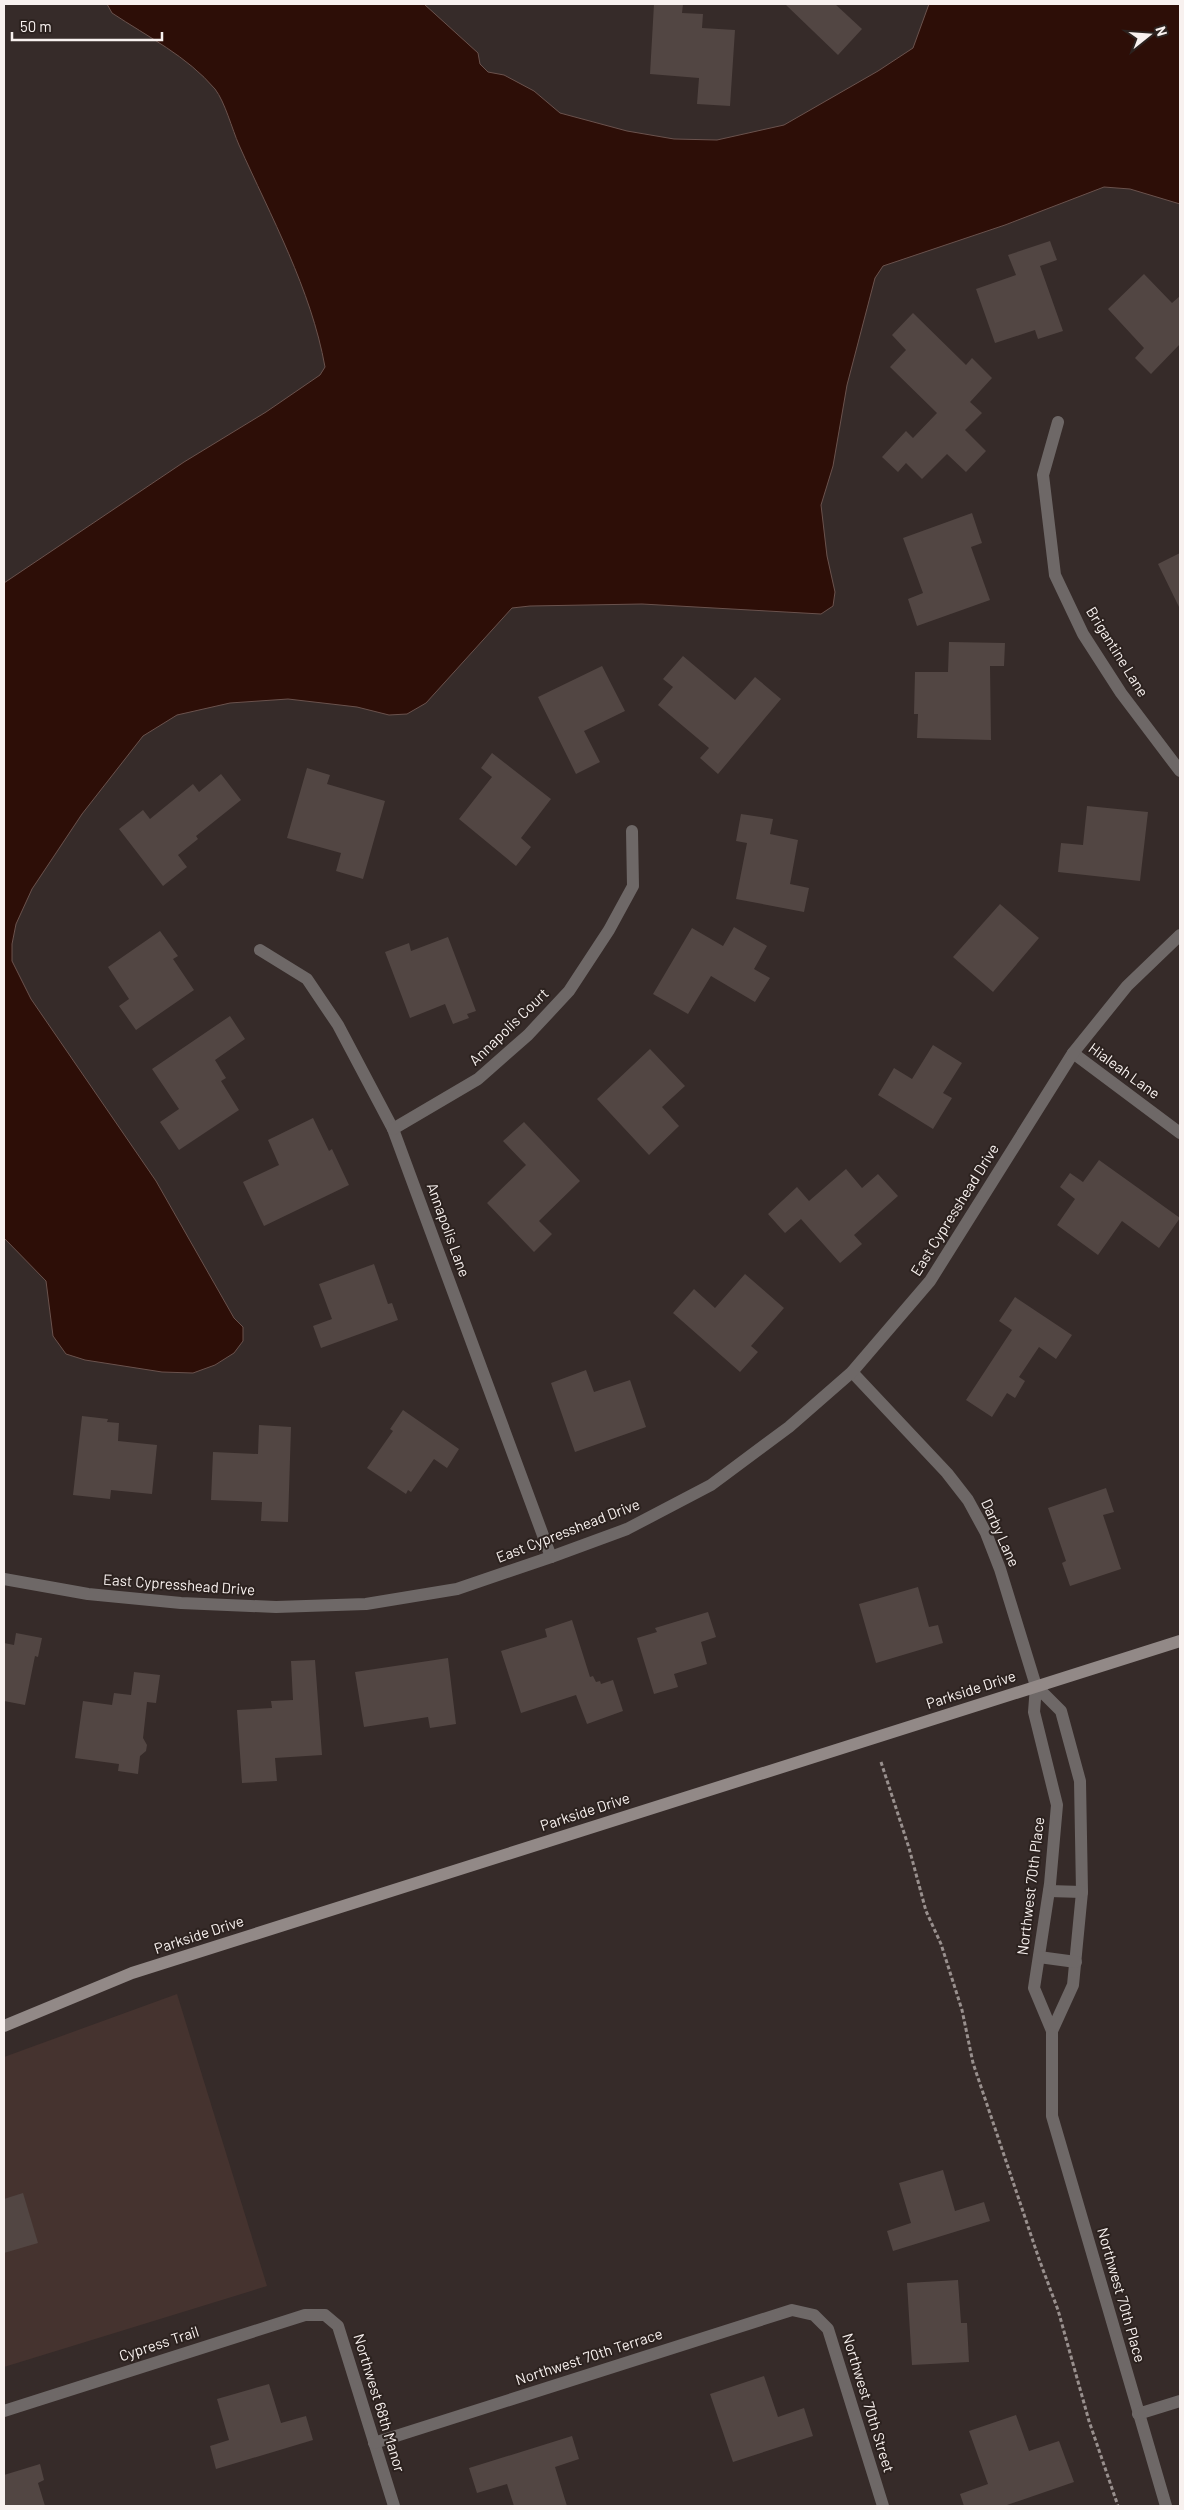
<svg xmlns="http://www.w3.org/2000/svg" width="1184" height="2510" font-family="Barlow,sans-serif">
<style>
.built{fill:#45332f}
.water{fill:#2d0e07;stroke:#6a524d}
.building{fill:#524643}
.lines{fill:none;stroke-linecap:round;stroke-linejoin:round}
.path{stroke:#99908e;stroke-width:3;stroke-dasharray:4 2.5;stroke-linecap:butt}
.street{stroke:#6e6867;stroke-width:12}
.secondary{stroke:#928987;stroke-width:12}
.labels{text-anchor:middle;stroke-width:4;stroke-linejoin:round;paint-order:stroke}
.street-label{font-size:15px;fill:#f8f1ef;stroke:#2c221f}
</style>
<rect width="100%" height="100%" fill="#362b29"/>
<path class="built" d="M177 1994 267 2286 4 2367V2057Z"/>
<path class="water" d="M107 4H424L478 53 480 64 488 72 504 75 534 91 560 113 627 131 674 139 717 140 784 125 878 71 913 48 929 4H1180V204L1130 189 1104 187 1005 225 883 266 875 278 847 385 833 466 821 505 827 556 835 592 833 606 821 614 642 604 530 606 512 608 426 703 407 714 389 715 357 707 288 699 230 703 177 715 143 736 82 814 32 889 16 924 12 944V961L31 999 156 1181 234 1318 243 1327V1341L234 1353 215 1365 193 1373 162 1372 85 1360 66 1354 53 1336 46 1281 4 1238V583L184 462 266 412 320 375 325 367C311 289 271 217 239 145 232 129 225 102 215 89 187 56 148 37 112 13Z"/>
<g class="building">
<path d="M654 4H683L682 13 703 14 702 28 735 30 730 106 697 104 699 78 650 74Z"/>
<path d="M785 4H835L862 29 838 55Z"/>
<path d="M1050 241 1057 260 1040 266 1063 331 1038 339 1035 330 995 343 976 289 1016 275 1008 255Z"/>
<path d="M1144 274 1172 303 1180 296V344L1151 374 1135 358 1144 348 1108 309Z"/>
<path d="M913 313 966 365 972 358 992 378 970 402 982 413 965 430 986 451 966 472 947 454 922 479 906 463 898 472 882 457 906 431 913 438 937 413 890 367 906 350 892 335Z"/>
<path d="M972 513 982 543 971 547 990 600 917 626 908 599 923 593 903 538Z"/>
<path d="M1180 553V609L1158 564Z"/>
<path d="M949 642 1005 643 1004 666H990L991 740 917 738 918 714H914L915 672H948Z"/>
<path d="M683 656 735 700 755 677 781 699 718 774 700 758 709 748 658 705 673 687 663 679Z"/>
<path d="M602 666 625 711 584 731 600 762 576 774 538 697Z"/>
<path d="M492 753 551 799 521 838 531 847 516 866 459 819 492 777 481 768Z"/>
<path d="M307 768 330 775 327 784 385 801 363 879 336 871 341 853 287 838Z"/>
<path d="M221 774 241 800 196 836 198 839 178 855 187 867 163 886 119 829 143 810 150 819 193 784 199 792Z"/>
<path d="M1087 806 1148 812 1140 881 1058 872 1061 843 1083 845Z"/>
<path d="M741 814 773 819 770 834 798 840 790 884 809 888 804 912 736 899 747 843 736 841Z"/>
<path d="M1000 904 1039 938 993 992 953 957Z"/>
<path d="M734 927 767 946 754 969 770 978 755 1002 711 976 688 1014 653 994 692 928 723 946Z"/>
<path d="M160 931 178 956 173 959 194 990 136 1030 119 1006 129 999 108 967Z"/>
<path d="M448 937 476 1011 467 1014 469 1018 453 1024 445 1004 410 1018 385 952 409 943 411 951Z"/>
<path d="M230 1016 245 1039 215 1060 226 1078 221 1081 239 1110 179 1150 160 1122 179 1109 152 1069Z"/>
<path d="M933 1045 962 1063 943 1093 952 1098 933 1129 878 1095 894 1068 912 1079Z"/>
<path d="M650 1049 685 1086 662 1107 679 1126 649 1155 597 1099Z"/>
<path d="M313 1118 329 1151 332 1149 349 1185 264 1226 243 1182 279 1165 268 1140Z"/>
<path d="M524 1122 580 1181 539 1221 552 1234 534 1252 487 1203 526 1165 503 1141Z"/>
<path d="M1099 1160 1180 1218 1159 1248 1122 1221 1098 1255 1057 1225 1075 1199 1060 1187 1070 1173 1083 1182Z"/>
<path d="M846 1169 862 1188 878 1174 898 1196 854 1235 862 1244 840 1263 801 1219 785 1233 768 1214 797 1187 809 1201Z"/>
<path d="M374 1264 388 1304 392 1303 398 1320 321 1348 313 1326 332 1319 319 1284Z"/>
<path d="M745 1274 784 1308 751 1346 758 1352 740 1372 673 1313 694 1289 715 1308Z"/>
<path d="M1015 1297 1072 1335 1056 1359 1039 1347 1019 1377 1025 1381 1015 1398 1007 1393 992 1417 966 1400 1012 1330 999 1321Z"/>
<path d="M586 1370 594 1392 630 1380 646 1427 575 1452 551 1383Z"/>
<path d="M403 1410 459 1449 447 1468 434 1459 411 1492 408 1490 406 1494 367 1468 393 1431 390 1429Z"/>
<path d="M82 1416 108 1419 107 1422 119 1423 118 1441 157 1445 152 1494 111 1490 110 1499 73 1495Z"/>
<path d="M259 1425 291 1427 288 1522 261 1521 262 1502 211 1500 213 1452 258 1454Z"/>
<path d="M1106 1488 1114 1512 1103 1515 1121 1569 1070 1586 1062 1563 1066 1561 1048 1508Z"/>
<path d="M918 1587 929 1627 938 1625 943 1643 876 1663 859 1604Z"/>
<path d="M708 1612 716 1637 701 1642 707 1664 674 1674 678 1687 654 1694 637 1638 657 1632 655 1628Z"/>
<path d="M572 1620 590 1677 593 1676 596 1682 600 1681 601 1684 613 1680 623 1711 587 1724 576 1695 521 1713 501 1651 547 1637 545 1629Z"/>
<path d="M16 1633 42 1638 38 1657 35 1656 25 1705 4 1701V1643L14 1645Z"/>
<path d="M448 1658 456 1724 430 1728 428 1717 364 1727 355 1672Z"/>
<path d="M315 1660 322 1755 275 1758 277 1781 242 1783 237 1710 272 1708 271 1701 293 1700 291 1661Z"/>
<path d="M134 1672 160 1675 156 1703 147 1702 143 1738 147 1745 146 1751 140 1756 138 1774 118 1771 119 1764 75 1758 83 1701 112 1705 114 1693 131 1695Z"/>
<path d="M943 2170 955 2211 984 2202 990 2221 893 2251 887 2231 911 2223 899 2183Z"/>
<path d="M23 2193 38 2243 4 2253V2199Z"/>
<path d="M958 2280 961 2323H967L969 2362 912 2365 907 2283Z"/>
<path d="M764 2376 778 2417 804 2408 813 2436 733 2462 710 2394Z"/>
<path d="M269 2384 281 2423 306 2416 313 2440 216 2469 210 2446 229 2440 217 2399Z"/>
<path d="M1016 2415 1029 2451 1059 2441 1074 2482 1004 2506H964L960 2494 988 2484 969 2431Z"/>
<path d="M572 2436 579 2459 555 2467 567 2506H514L507 2484 477 2493 469 2468Z"/>
<path d="M40 2464 44 2480 38 2483 45 2506H4V2475Z"/>
</g>
<g class="lines">
<path class="path" d="M881 1762 909 1848 926 1911 941 1944 962 2010 973 2063 1039 2259 1058 2310 1089 2421 1118 2506"/>
<g class="street">
<path d="M1058 422 1043 475 1055 575 1083 634 1121 693 1180 771"/>
<path d="M260 950 307 979 338 1025 393 1129 551 1557"/>
<path d="M1073 1053 1180 1133"/>
<path d="M393 1129 478 1079 528 1035 569 991 609 930 633 886 632 831"/>
<path d="M852 1372 947 1473 968 1500 986 1533 1000 1569 1036 1686 1034 1712 1057 1805 1050 1884 1034 1988 1052 2031"/>
<path d="M4 1579 88 1594 181 1603 276 1607 366 1604 457 1589 551 1557 627 1529 711 1485 789 1427 852 1372 930 1281 1073 1053 1127 986 1180 935"/>
<path d="M1036 1686 1061 1711 1080 1781 1082 1892 1073 1985 1052 2031V2116L1166 2506"/>
<path d="M1049 1891 1082 1892"/>
<path d="M1039 1957 1076 1962"/>
<path d="M4 2411 305 2315H325L338 2326 394 2506"/>
<path d="M1138 2414 1180 2401"/>
<path d="M374 2443 792 2310 814 2315 828 2329 883 2506"/>
</g>
<path class="secondary" d="M4 2026 132 1973 1180 1641"/>
</g>
<g class="labels">
<g class="street-label">
<text transform="translate(1117 652) rotate(58)" y="5">Brigantine Lane</text>
<text transform="translate(509 1027) rotate(-44)" y="5">Annapolis Court</text>
<text transform="translate(1124 1071) rotate(36)" y="5">Hialeah Lane</text>
<text transform="translate(955 1210) rotate(-58)" y="5">East Cypresshead Drive</text>
<text transform="translate(448 1230) rotate(70)" y="5">Annapolis Lane</text>
<text transform="translate(568 1531) rotate(-21)" y="5">East Cypresshead Drive</text>
<text transform="translate(1000 1533) rotate(66)" y="5">Darby Lane</text>
<text transform="translate(179 1585) rotate(4)" y="5">East Cypresshead Drive</text>
<text transform="translate(971 1690) rotate(-18)" y="5">Parkside Drive</text>
<text transform="translate(585 1812) rotate(-18)" y="5">Parkside Drive</text>
<text transform="translate(1031 1886) rotate(-83)" y="5">Northwest 70th Place</text>
<text transform="translate(199 1935) rotate(-18)" y="5">Parkside Drive</text>
<text transform="translate(1121 2295) rotate(74)" y="5">Northwest 70th Place</text>
<text transform="translate(159 2344) rotate(-18)" y="5">Cypress Trail</text>
<text transform="translate(589 2357) rotate(-18)" y="5">Northwest 70th Terrace</text>
<text transform="translate(379 2403) rotate(73)" y="5">Northwest 68th Manor</text>
<text transform="translate(868 2403) rotate(73)" y="5">Northwest 70th Street</text>
</g>
</g>
<rect width="1184" height="2510" fill="none" stroke="#f8f1ef" stroke-width="10"/>
<g transform="translate(1149 35) rotate(73)" stroke="#2c221f" stroke-width="4" paint-order="stroke">
<path d="M0-4L9 19L0 12L-9 19Z" fill="#f8f1ef"/>
<text y="-8" font-size="14" font-weight="bold" text-anchor="middle" fill="#f8f1ef">N</text>
</g>
<path d="M12 32v8h150v-8" fill="none" stroke="#f8f1ef" stroke-width="2.5"/>
<text x="20" y="32" font-size="15" fill="#f8f1ef" stroke="#2c221f" stroke-width="4" paint-order="stroke">50 m</text>
</svg>
